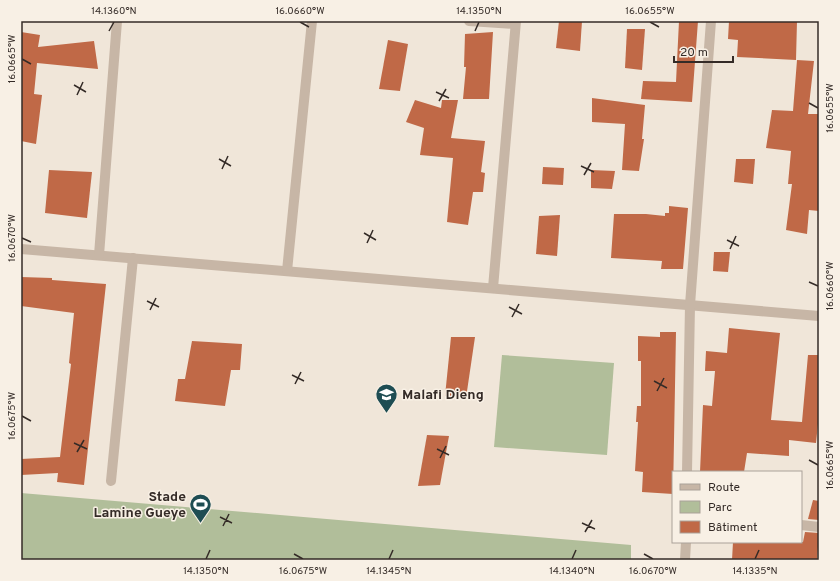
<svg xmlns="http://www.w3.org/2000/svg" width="840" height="581" font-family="Overpass,sans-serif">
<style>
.green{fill:#b1be9a}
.building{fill:#c06947}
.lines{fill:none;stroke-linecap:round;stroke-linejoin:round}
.minor{stroke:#c7b6a6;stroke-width:10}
.ticks{fill:none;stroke:#342b27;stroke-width:1.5}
.labels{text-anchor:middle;stroke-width:3;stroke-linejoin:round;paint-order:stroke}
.poi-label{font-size:14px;font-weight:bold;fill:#342b27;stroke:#f8f0e5;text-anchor:start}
.neatline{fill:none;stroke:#342b27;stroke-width:1.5}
.ticks-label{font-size:10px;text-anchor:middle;fill:#342b27}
</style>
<rect width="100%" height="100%" fill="#f0e6d9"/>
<g class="green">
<path d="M502 355 614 363 607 455 494 447Z"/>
<path d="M21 493 631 545V560H21Z"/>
</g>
<g class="building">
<path d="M559 21H582L580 51 556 48Z"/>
<path d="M679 21H698L692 102 641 99 643 81 676 82Z"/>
<path d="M729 21H797L796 60 737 57 738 40 728 39Z"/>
<path d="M627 29H645L642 70 625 68Z"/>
<path d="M21 32 40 35 38 47 94 41 98 69 37 63 34 94 42 95 36 144 21 141Z"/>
<path d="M493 32 489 99H463L466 67H464L465 34Z"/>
<path d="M388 40 408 44 400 91 379 89Z"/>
<path d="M797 60 814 61 808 114H819V211L809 210 807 234 786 230 792 184H788L791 151 766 148 772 110 793 111Z"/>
<path d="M592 98 645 105 642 139H644L639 171 622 170 625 124 592 122Z"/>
<path d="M415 100 441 108 442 100H458L451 138 485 141 481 172 485 173 483 192H473L468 225 447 222 453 158 420 155 424 128 406 122Z"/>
<path d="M736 159H755L753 184 734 182Z"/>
<path d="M543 167 564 168 563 185 542 184Z"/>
<path d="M49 170 92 172 87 218 45 213Z"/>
<path d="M591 170 615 171 612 189 591 188Z"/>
<path d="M669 206 688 208 683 269H661L662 261 611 258 614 214H646L665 216V213H669Z"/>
<path d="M560 215 557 256 536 254 539 216Z"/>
<path d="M714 252H730L728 272 713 271Z"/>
<path d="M21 277 52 278V280L106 284 84 485 57 482 58 473 21 475V459L60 457 71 364 69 363 74 313 21 306Z"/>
<path d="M729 328 780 333 771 420 802 422 808 355H819V414L816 443 789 440V456L747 453 744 472H700L703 405 712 406 715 371H705L706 351 727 353Z"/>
<path d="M660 332H676L673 494 642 492 643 472 635 471 638 422H636L637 406H641V361H638V336L660 337Z"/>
<path d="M451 337H475L466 398 445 396Z"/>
<path d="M192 341 242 344 240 370H231L225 406 175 401 178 379H185Z"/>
<path d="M427 435 449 436 440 485 418 486Z"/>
<path d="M813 500 819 501V520L808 519Z"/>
<path d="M805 532 819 533 817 560H732L733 542H803Z"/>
</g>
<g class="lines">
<g class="minor">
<path d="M469 21 515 24"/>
<path d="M21 249 819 316"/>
<path d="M99 255 117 21"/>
<path d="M287 271 312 21"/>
<path d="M493 288 516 21"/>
<path d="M687 472 690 305 711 21"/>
<path d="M111 481 133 258"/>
<path d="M801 525 819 527"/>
<path d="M685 560 686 542"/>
</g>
</g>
<path class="ticks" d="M300 22 309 27M650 22 659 27M109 31 114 22M475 31 479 22M22 59 31 64M74 85 86 92M436 92 449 98M77 95 83 82M439 101 446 89M809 103 818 108M219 159 231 166M581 166 594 172M222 169 228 156M584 175 591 163M364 233 376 240M22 238 31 242M727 240 739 246M367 243 373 230M730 249 736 236M809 282 818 286M147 301 159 307M509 307 522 314M150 310 156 298M512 317 519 304M292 375 304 381M654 381 667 388M295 384 301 372M657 391 664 378M22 416 31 421M74 443 87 449M437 449 449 455M77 452 84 440M440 458 446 446M809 460 818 465M220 517 232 523M582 523 595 529M223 526 229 514M585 532 592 520M294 554 303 559M644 554 653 559M206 559 210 550M389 559 393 550M572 559 576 550M755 559 759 550"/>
<defs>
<symbol id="school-pin" viewBox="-11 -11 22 30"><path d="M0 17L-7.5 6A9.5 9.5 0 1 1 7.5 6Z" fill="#1e4d53" stroke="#f8f0e5"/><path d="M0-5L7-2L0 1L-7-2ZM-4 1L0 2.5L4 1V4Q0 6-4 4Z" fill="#fff"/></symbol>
<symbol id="stadium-pin" viewBox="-11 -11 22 30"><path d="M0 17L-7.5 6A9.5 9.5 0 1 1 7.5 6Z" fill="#1e4d53" stroke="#f8f0e5"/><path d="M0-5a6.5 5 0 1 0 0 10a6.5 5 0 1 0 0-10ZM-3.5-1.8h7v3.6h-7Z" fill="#fff"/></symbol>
</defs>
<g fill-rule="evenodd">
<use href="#school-pin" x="374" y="382" width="25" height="34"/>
<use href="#stadium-pin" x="188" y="492" width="25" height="34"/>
</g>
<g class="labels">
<g class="poi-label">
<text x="402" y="399">Malafi Dieng</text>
<text x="186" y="501" text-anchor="end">Stade<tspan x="186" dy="16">Lamine Gueye</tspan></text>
</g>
</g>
<rect width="840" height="581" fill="none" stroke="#f8f0e5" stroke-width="44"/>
<rect x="672" y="471" width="130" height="72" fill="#f8f0e5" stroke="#aaa199"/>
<rect x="680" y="484" width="20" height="6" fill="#c7b6a6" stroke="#aaa199"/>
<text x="708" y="491" font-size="12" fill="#342b27">Route</text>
<rect x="680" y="501" width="20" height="12" fill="#b1be9a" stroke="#aaa199"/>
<text x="708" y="511" font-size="12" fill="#342b27">Parc</text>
<rect x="680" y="521" width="20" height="12" fill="#c06947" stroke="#aaa199"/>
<text x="708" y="531" font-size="12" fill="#342b27">Bâtiment</text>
<path d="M674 56v6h59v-6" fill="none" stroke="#342b27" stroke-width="2"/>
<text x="680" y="56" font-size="12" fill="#342b27" stroke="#f8f0e5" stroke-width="3" paint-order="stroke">20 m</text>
<rect x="22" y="22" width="796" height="537" class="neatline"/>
<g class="ticks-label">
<text x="114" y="14">14.1360°N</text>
<text x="300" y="14">16.0660°W</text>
<text x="479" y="14">14.1350°N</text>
<text x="650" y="14">16.0655°W</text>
<text transform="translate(11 59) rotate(-90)" y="4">16.0665°W</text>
<text transform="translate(829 108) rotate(-90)" y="4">16.0655°W</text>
<text transform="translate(11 238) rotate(-90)" y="4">16.0670°W</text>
<text transform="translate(829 286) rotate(-90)" y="4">16.0660°W</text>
<text transform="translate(11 416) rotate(-90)" y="4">16.0675°W</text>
<text transform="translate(829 465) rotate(-90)" y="4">16.0665°W</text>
<text x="206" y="574">14.1350°N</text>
<text x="303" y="574">16.0675°W</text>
<text x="389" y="574">14.1345°N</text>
<text x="572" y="574">14.1340°N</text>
<text x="653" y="574">16.0670°W</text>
<text x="755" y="574">14.1335°N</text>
</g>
</svg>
